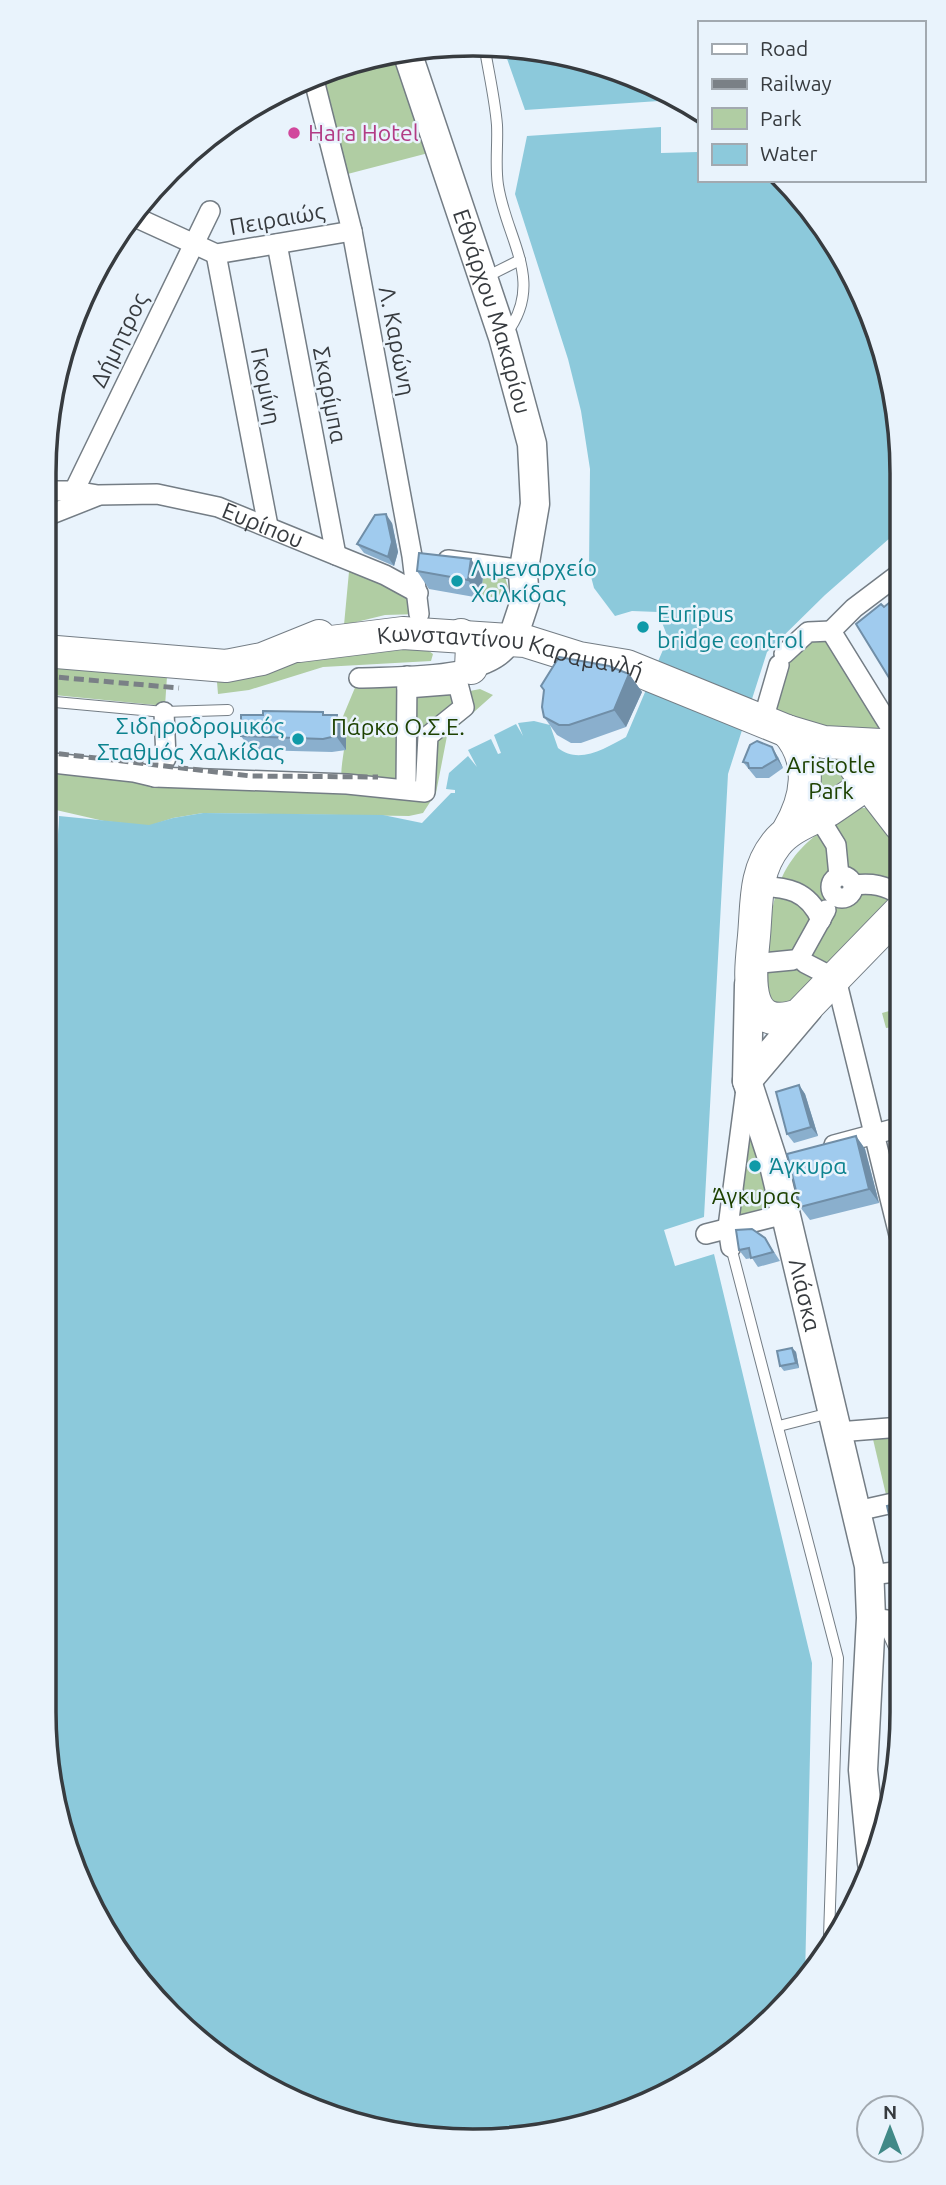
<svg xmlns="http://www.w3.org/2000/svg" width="946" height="2185" font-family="Ubuntu,sans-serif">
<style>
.green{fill:#b0cda3}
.water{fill:#8cc9db}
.pier{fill:#e9f3fc}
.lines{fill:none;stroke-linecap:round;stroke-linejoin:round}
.lane-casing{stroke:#747d85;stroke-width:12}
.street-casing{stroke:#747d85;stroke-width:22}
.secondary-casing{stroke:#747d85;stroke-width:31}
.primary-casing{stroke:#747d85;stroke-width:34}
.lane{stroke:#fff;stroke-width:10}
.street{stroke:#fff;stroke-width:19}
.secondary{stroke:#fff;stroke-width:28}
.primary{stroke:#fff;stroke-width:32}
.rail{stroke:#7a8086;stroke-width:5;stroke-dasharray:10 5;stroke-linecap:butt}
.wall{fill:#8aafcd}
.shaded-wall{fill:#708ea7}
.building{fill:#a0cbee;stroke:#708ea7;stroke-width:2}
.hotel-dot{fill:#d1479c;stroke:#e9f3fc;stroke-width:2.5}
.culture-dot{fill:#0f9aa8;stroke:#e9f3fc;stroke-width:2.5}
.labels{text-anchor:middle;stroke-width:5;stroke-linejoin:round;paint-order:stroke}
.hotel-label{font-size:23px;fill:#b23c85;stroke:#e9f3fc;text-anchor:start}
.street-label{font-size:23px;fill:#373b3f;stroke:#e9f3fc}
.culture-label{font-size:23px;fill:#0d838f;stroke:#e9f3fc;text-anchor:start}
.park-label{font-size:23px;fill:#1e4202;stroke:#e9f3fc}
.rim{fill:none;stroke:#373b3f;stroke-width:3.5}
</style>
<rect width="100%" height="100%" fill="#e9f3fc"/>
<g class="green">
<path d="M408 55 440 150 336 177 314 80Z"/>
<path d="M350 561 418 593 419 614 385 615 344 625Z"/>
<path d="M484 571 504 574 508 587 504 596 480 598Z"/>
<path d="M831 631 899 741 818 816 805 782 763 720 784 654Z"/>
<path d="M426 649 433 654 431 661 323 667 249 690 218 694 217 682C251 677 275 665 306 659 345 651 386 651 426 649Z"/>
<path d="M44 651 168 662 165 706 44 694Z"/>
<path d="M465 670 470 691 480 689 493 695 447 736 436 793 423 813 409 816 203 813 173 818 149 826 104 821 56 810 57 799 44 798V774L342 786C339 766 346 749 346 729L339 726 359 678Z"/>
<path d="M855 808H870L900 834V891L805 1000 778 1006C763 993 766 974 767 956 773 875 785 851 855 808Z"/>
<path d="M900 1008V1066L891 1069 889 1061 895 1053 893 1047 899 1044 894 1027 886 1028 882 1013Z"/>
<path d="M741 1125 763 1128 785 1214 728 1227Z"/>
<path d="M901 1433 902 1563 872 1435Z"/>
</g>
<g class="water">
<path d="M505 53 611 67 659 90V101L525 110Z"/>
<path d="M696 109 699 110V180H780L813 211 869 308 899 417V530L825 595 767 652 728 774 704 1217 664 1230 675 1266 714 1254 812 1663 805 1979 796 1995 687 2084 529 2138 390 2133 258 2084 150 1995 67 1850 44 1712V890H54L59 816 149 825 173 818 203 813 383 815 422 823 451 793H455V790L446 789 449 773 468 756 477 767 468 750 491 739 498 754 501 753 494 735 516 724 523 736 518 723 534 721 550 725 558 748C579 765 606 748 626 737L668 638 658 612 632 611 615 616 594 588 589 569 590 469 581 411 568 359 515 194 527 136 661 127V153L698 152Z"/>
</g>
<path class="pier" d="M56 815 59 816 55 890H44V886L51 887Z"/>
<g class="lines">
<defs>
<g id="lane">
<path d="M485 50C489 74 495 100 497 125 498 145 495 165 498 185 506 239 546 282 506 334"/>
<path d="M486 277 520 260"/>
<path d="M44 701 164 712 228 710"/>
<path d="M731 1247 838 1658 829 1937"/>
<path d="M779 1426 822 1415"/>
<path d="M875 1622 888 1634 902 1665"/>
</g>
<g id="street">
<path d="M314 80 352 231 412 556 419 614"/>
<path d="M135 217 216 254 352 231"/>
<path d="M277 244 336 555"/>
<path d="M216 254 268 526"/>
<path id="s1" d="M44 491H74L98 495 157 494 218 507 385 575 418 593"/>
<path d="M74 491 210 211"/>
<path d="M44 517 97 496"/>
<path d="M448 560 524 570"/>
<path d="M899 574 854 608 831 631 899 741"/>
<path d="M784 654 808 632 831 631"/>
<path d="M359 678C397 676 496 681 512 640"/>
<path d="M763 720 779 665"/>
<path d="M44 762 134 772 155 777 166 758 164 712"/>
<path d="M155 777 347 784 425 792 428 736 464 707 458 684 407 688"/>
<path d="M406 789 407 676"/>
<path d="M818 816 836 845 839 876"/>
<circle cx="842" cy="887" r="11"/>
<path d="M854 885C872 883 885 885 900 895"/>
<path d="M757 886C787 887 808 890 821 920"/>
<path d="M801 955 826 910"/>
<path d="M805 963 836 979 901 1243"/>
<path d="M751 964 793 960"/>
<path d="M834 1145 901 1127"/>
<path d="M706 1234 785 1214"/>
<path d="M731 1247 728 1227 746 1089"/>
<path d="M838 1432 901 1427"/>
<path d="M857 1511 902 1501"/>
<path d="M871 1575 902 1571"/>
<path d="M871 1618 902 1622"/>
</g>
<g id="secondary">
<path id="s2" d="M408 55 503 337 532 444 535 504 523 574 525 601 512 640"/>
<path id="s3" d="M749 985 747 1081 773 1161 869 1566 871 1618 863 1770 872 1863"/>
<path d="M747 1081 808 1009"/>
</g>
<g id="primary">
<path d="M461 635 472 646 471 668"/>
<path id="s4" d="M299 646 403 633 525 641 579 658 627 666 787 731 824 742 899 746"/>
<path d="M44 651 226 666 262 659 319 636"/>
<path d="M787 731C814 761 807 799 788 831"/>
<path d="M900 762C876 777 853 794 829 810 810 821 789 827 776 844 754 872 757 903 754 936 751 970 740 1035 799 1015L900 911"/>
<path d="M856 768 900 825"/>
</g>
</defs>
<use href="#lane" class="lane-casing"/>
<use href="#street" class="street-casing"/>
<use href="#secondary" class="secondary-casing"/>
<use href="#primary" class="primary-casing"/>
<use href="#lane" class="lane"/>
<use href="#street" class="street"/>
<use href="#secondary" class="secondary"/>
<use href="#primary" class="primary"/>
<g class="rail">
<path d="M44 676 179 688"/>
<path d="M44 752 251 776 378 777"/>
</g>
</g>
<g class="wall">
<path d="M392 523 398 552 394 566 364 553 357 544Z"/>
<path d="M417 571 483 577 480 598 429 589Z"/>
<path d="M629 674 642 692 626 727 581 743H571L557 735 544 717Z"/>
<path d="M325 715H337L346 729V750L332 752 251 750 241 736Z"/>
<path d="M778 757 783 768 769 778H756L743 762Z"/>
<path d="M799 1085 805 1094 818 1136 794 1143 787 1134Z"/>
<path d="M856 1136 865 1149 879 1203 810 1220 800 1207Z"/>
<path d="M765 1238 780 1261 758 1267 752 1258 746 1259 739 1250Z"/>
<path d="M792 1348 796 1352 799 1368 784 1371 780 1366Z"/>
<path d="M902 1502V1550L895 1541Z"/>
</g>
<g class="shaded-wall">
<path d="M386 514 392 523 398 552 394 566 388 557Z"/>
<path d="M471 559 483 577 480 598 468 580Z"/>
<path d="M629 674 642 692 626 727 614 710Z"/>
<path d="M337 715 346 729V750L336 736Z"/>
<path d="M772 747 778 757 783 768 777 759Z"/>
<path d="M799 1085 805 1094 818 1136 811 1127Z"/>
<path d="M856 1136 865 1149 879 1203 869 1189Z"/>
<path d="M792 1348 796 1352 799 1368 796 1363Z"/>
</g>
<g class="building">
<path d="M386 514 392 542 388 557 357 544 375 515Z"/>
<path d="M419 553 471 559 468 580 417 571Z"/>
<path d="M899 595V694L856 624 881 604 884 607Z"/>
<path d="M559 657 609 666 629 674 614 710 569 725H559L544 717 542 707 544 690 541 686Z"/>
<path d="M263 711 323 712V715H337L336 736 323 739 241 736V715H263Z"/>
<path d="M757 741 772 747 777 759 762 768H749L748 763 743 762 750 745Z"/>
<path d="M900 916V936L890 926Z"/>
<path d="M799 1085 811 1127 787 1134 776 1092Z"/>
<path d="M856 1136 869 1189 800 1207 787 1154Z"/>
<path d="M752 1229 765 1238 773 1252 751 1258 749 1248 739 1250 736 1230Z"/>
<path d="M792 1348 796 1363 780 1366 777 1351Z"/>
<path d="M902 1502V1540L895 1541 887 1506Z"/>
</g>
<circle class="hotel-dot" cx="294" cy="133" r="7"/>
<g class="culture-dot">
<circle cx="457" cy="581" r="7"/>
<circle cx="643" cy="627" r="7"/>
<circle cx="298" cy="739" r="7"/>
<circle cx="755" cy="1166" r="7"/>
</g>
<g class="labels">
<g class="hotel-label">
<text x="308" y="141">Hara Hotel</text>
</g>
<g class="street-label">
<text transform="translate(277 219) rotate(-10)" y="8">Πειραιώς</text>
<text dy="8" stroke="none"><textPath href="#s2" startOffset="270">Εθνάρχου Μακαρίου</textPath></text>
<text transform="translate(119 340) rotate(-64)" y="8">Δήμητρος</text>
<text transform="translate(397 341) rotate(79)" y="8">Λ. Καρώνη</text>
<text transform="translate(266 386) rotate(79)" y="8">Γκομίνη</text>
<text transform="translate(330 395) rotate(79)" y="8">Σκαρίμπα</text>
<text dy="8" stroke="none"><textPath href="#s1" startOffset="224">Ευρίπου</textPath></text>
<text dy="8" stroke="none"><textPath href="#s4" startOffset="214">Κωνσταντίνου Καραμανλή</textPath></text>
<text dy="8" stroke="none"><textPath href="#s3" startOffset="318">Λιάσκα</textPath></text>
</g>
<g class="culture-label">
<text x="471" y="576">Λιμεναρχείο<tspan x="471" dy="26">Χαλκίδας</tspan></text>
<text x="657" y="622">Euripus<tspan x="657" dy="26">bridge control</tspan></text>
<text x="284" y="734" text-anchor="end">Σιδηροδρομικός<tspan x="284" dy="26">Σταθμός Χαλκίδας</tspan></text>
<text x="769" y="1174">Άγκυρα</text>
</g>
<g class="park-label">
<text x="398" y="735">Πάρκο Ο.Σ.Ε.</text>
<text x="831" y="773">Aristotle<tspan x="831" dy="26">Park</tspan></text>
<text x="756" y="1204">Άγκυρας</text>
</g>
</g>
<path d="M0 0H946V2185H0ZM473 56H473A417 417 0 0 1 890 473V1712A417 417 0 0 1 473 2129H473A417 417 0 0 1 56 1712V473A417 417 0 0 1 473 56Z" fill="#e9f3fc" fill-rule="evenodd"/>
<path class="rim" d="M473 56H473A417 417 0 0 1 890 473V1712A417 417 0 0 1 473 2129H473A417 417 0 0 1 56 1712V473A417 417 0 0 1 473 56Z"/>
<rect x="698" y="21" width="228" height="161" fill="#e9f3fc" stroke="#a2a9b0" stroke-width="2"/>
<rect x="712" y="44" width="35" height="10" fill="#ffffff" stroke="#a2a9b0" stroke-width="2"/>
<text x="760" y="56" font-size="21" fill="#373b3f">Road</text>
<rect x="712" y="79" width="35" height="10" fill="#7a8086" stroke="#a2a9b0" stroke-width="2"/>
<text x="760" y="91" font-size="21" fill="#373b3f">Railway</text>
<rect x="712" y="108" width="35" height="21" fill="#b0cda3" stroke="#a2a9b0" stroke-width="2"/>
<text x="760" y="126" font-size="21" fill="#373b3f">Park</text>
<rect x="712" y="144" width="35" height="21" fill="#8cc9db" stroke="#a2a9b0" stroke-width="2"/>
<text x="760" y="161" font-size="21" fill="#373b3f">Water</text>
<g transform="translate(890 2129)"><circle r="33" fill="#e9f3fc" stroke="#a2a9b0" stroke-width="2"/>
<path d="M0-5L12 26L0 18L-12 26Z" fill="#418987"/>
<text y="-10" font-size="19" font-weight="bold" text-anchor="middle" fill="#373b3f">N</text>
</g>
</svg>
